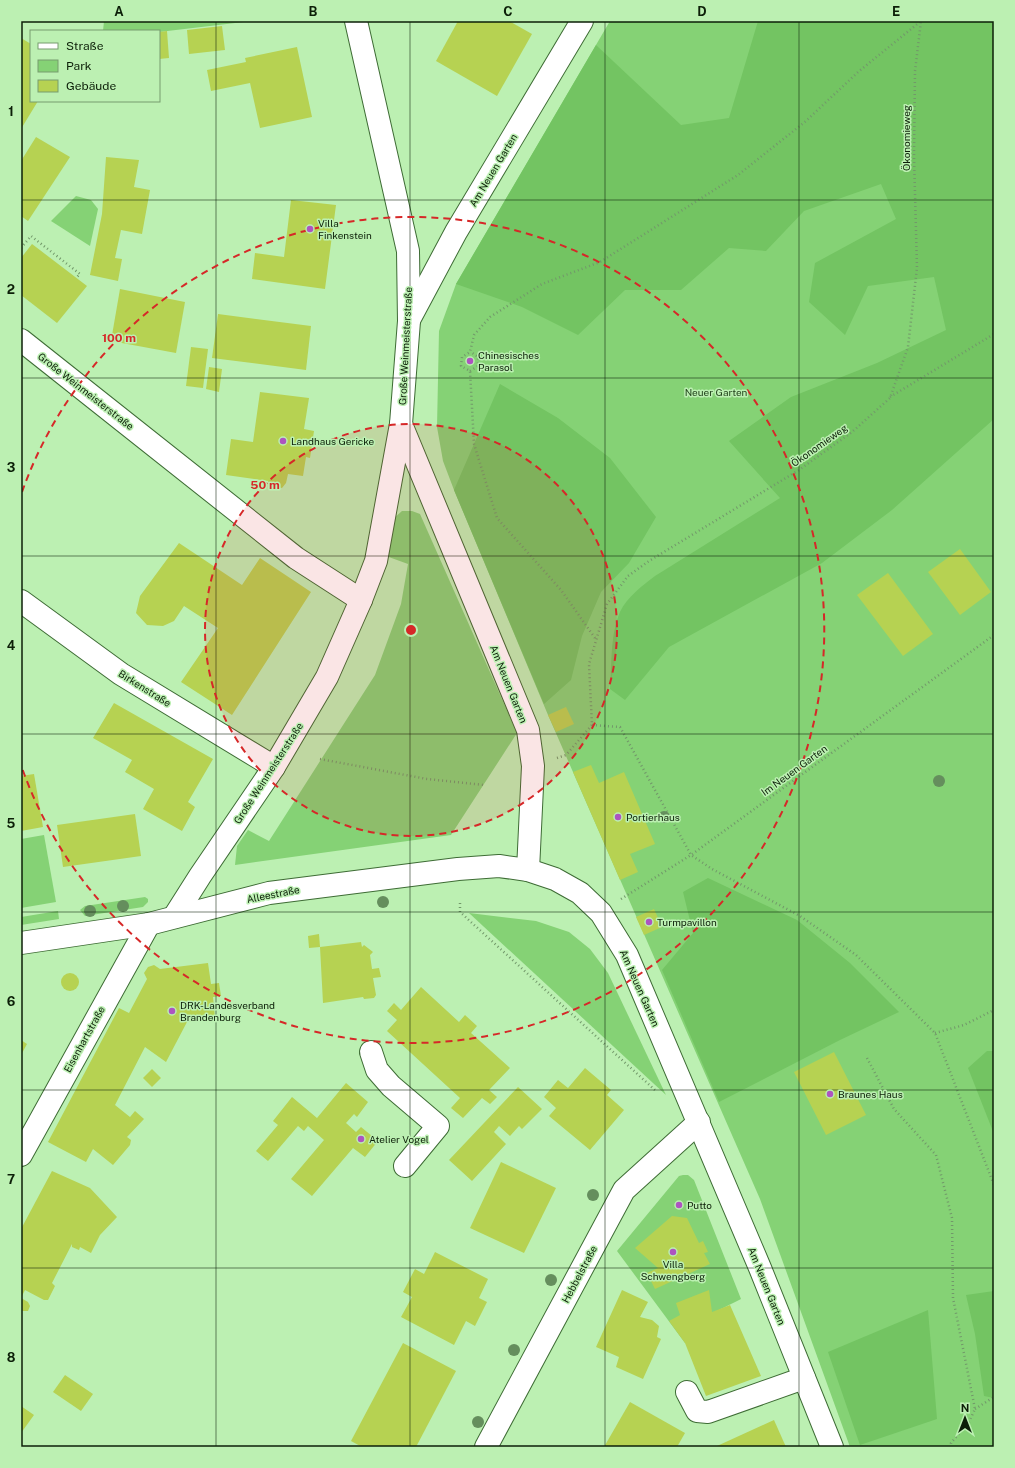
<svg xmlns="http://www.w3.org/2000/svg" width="1015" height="1468" font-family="'Public Sans',sans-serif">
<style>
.green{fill:#85d275}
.forest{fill:#73c462}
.building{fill:#b6d252}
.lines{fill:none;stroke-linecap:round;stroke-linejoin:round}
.minor-casing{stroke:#3e6c35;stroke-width:24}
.path{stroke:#72986a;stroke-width:2.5;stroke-dasharray:1 3;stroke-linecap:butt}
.minor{stroke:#fff;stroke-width:22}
.tree{fill:#658e5d}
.grid{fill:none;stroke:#0c1f08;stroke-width:1;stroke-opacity:0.55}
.ring{fill:none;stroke:#d62828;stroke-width:2;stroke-dasharray:7 5}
.poi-dot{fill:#ad54c0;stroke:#bcf0b2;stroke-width:1.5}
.labels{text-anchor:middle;stroke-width:3;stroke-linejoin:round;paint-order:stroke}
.street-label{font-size:10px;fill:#0c1f08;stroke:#bcf0b2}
.poi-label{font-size:10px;fill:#0c1f08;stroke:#bcf0b2;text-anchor:start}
.park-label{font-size:10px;fill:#1d3d17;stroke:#bcf0b2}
.centre{fill:#d62828;stroke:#bcf0b2;stroke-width:2}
.ring-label{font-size:12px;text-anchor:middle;font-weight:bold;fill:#d62828;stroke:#bcf0b2;stroke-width:3;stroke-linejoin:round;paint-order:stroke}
.neatline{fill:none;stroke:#0c1f08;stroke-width:1.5}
.grid-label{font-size:13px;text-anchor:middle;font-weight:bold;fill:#0c1f08}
</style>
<rect width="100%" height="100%" fill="#bcf0b2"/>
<g class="green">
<path d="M104 21H252L159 32 103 31Z"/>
<path d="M610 21H994V1447H850L760 1199 548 715 454 490 443 461 437 427 439 331 456 284Z"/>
<path d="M76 196 91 200 98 209 90 246 51 221Z"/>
<path d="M402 511H412L420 514 517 733 451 835 235 865 237 846 248 830 269 841 375 675 401 604 408 564 386 556 393 519Z"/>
<path d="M44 835 56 902 21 908V839Z"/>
<path d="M145 897 148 899V902L143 907 85 916 80 910 85 906Z"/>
<path d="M58 911 59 919 21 925V917Z"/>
<path d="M469 913 536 921 569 932 590 949 608 973 666 1095Z"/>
<path d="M683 1175H688L694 1180 741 1299C721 1310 691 1319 685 1343L617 1251 679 1176Z"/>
</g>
<g class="forest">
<path d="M758 21H994V419L892 510 822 563 669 647 625 700 610 689C612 664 610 635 620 612 627 597 642 586 655 576L780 498 729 441 791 397 877 363 946 330 934 277 868 286 845 335 809 302 815 263 896 219 881 184 804 211 766 251 729 248 681 290H625L578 335 522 307 456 284 596 45 681 125 729 118Z"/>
<path d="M500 384 558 418 610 458 656 517 629 563 601 592 582 636 571 680 544 704 454 490Z"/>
<path d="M708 878 797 920 850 963 899 1012 840 1040 719 1102 662 970 693 933 683 892Z"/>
<path d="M987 1051H994V1134L968 1068Z"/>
<path d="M994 1291V1398L984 1396 975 1334 966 1295Z"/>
<path d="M928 1310 937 1419 860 1445 828 1352Z"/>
</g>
<g class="building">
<path d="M458 21H509L532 34 497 96 436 61Z"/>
<path d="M222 26 225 50 189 54 187 30Z"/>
<path d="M167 31 169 58 159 59V32Z"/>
<path d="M21 38 31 44V101H38L21 129Z"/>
<path d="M297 47 312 117 260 128 250 83 211 91 207 70 246 62 245 58Z"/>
<path d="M36 137 70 157 28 221 21 216V161Z"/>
<path d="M106 157 139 160 134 187 150 190 142 234 121 230 115 258 122 259 118 281 90 275 102 214Z"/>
<path d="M291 200 336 205 325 289 252 279 255 253 284 257Z"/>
<path d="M32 244 87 286 57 323 21 295V258Z"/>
<path d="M120 289 185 302 176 353 111 341Z"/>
<path d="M218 314 311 326 306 370 212 358Z"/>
<path d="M191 347 208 349 203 388 186 386Z"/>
<path d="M209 367 222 369 219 392 206 389Z"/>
<path d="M260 392 309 398 304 429 314 431 310 458 306 457 303 476 288 474 286 483 282 488 272 486 268 481 226 475 231 439 253 442Z"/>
<path d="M179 543 242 585 260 558 311 592 232 715 181 682 218 628 184 606 174 621 163 626 147 625 136 613 140 596Z"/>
<path d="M960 549 991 592 960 615 928 572Z"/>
<path d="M888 573 933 634 903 656 857 595Z"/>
<path d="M114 703 213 759 188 802 195 807 182 831 143 809 154 789 125 772 132 760 93 738Z"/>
<path d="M566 707 574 724 556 732 548 715Z"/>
<path d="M591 765 599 783 624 772 655 844 630 854 638 872 620 880 573 772Z"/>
<path d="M34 774 43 827 21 831V776Z"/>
<path d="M135 814 141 856 63 867 57 825Z"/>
<path d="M654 909 662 927 644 935 636 917Z"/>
<path d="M319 934 320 947 309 948 308 936Z"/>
<path d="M361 942 362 947 364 945 373 952 370 955 372 969 379 968 381 977 373 978 376 995 374 998 364 999 363 997 323 1003 320 947Z"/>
<path d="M208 963 211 984 219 983 221 996 213 997 215 1018 187 1022 166 1062 145 1047 115 1105 130 1117 135 1111 144 1119 127 1137 131 1140 130 1145 113 1165 93 1149 86 1162 48 1142 119 1008 129 1013 147 979 144 973 148 967 154 965 160 969Z"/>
<circle cx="70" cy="982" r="9"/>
<path d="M421 987 459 1022 465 1015 477 1026 471 1033 510 1068 489 1090 497 1097 490 1104 482 1098 463 1118 451 1108 460 1098 387 1031 397 1020 387 1011 394 1003 401 1010Z"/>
<path d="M21 1040 27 1044 21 1055Z"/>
<path d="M834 1052 866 1115 826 1135 794 1072Z"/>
<path d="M585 1068 611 1090 607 1095 624 1110 590 1150 549 1116 556 1108 544 1097 558 1080 568 1088Z"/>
<path d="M152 1069 161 1078 152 1087 143 1078Z"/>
<path d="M346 1083 368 1102 357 1117 354 1114 346 1123 356 1132 361 1127 378 1141 365 1157 353 1148 312 1196 291 1179 324 1140 308 1126 304 1131 298 1126 268 1161 256 1151 278 1125 273 1121 292 1097 317 1118Z"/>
<path d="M518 1087 542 1109 522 1129 519 1126 510 1136 499 1126 494 1132 506 1144 472 1181 449 1160Z"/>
<path d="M501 1162 556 1188 524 1253 470 1228Z"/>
<path d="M52 1171 90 1188 117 1217 100 1235 91 1253 80 1247 79 1250 72 1247V1244L52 1283 55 1286 48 1300H44L25 1290 21 1298V1229Z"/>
<path d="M672 1216 687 1218 699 1243 703 1241 708 1252 704 1253 710 1264 655 1289 647 1273 658 1268 635 1248Z"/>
<path d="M435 1252 488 1279 479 1298 487 1302 475 1326 466 1321 454 1345 401 1317 412 1297 403 1292 415 1269 424 1274Z"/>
<path d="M622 1290 648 1302 640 1317 652 1320 659 1326 657 1337 661 1339 643 1379 616 1367 619 1357 596 1347Z"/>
<path d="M709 1290 712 1312 730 1305 761 1376 706 1396 685 1343 669 1321 680 1315 676 1303Z"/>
<path d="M21 1298 28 1302 30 1306 28 1311H21Z"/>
<path d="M403 1343 456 1371 416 1447H362L351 1441Z"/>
<path d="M65 1375 93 1394 81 1411 53 1392Z"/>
<path d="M630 1402 685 1433 677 1447H604Z"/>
<path d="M21 1406 34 1415 21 1433Z"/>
<path d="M774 1420 786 1447H718L717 1446Z"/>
</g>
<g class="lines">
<defs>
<g id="minor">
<path d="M410 318 456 232 582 21"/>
<path d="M21 340 296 558 361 600"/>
<path d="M401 424 528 730 533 766 528 870"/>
<path d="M21 601 121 674 274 767"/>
<path d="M174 917 200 876 274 767 327 677 361 600 376 561 401 424 409 321 408 251 356 21"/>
<path d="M21 943 149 924 269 893 458 869 499 866 528 870 555 879 580 893 601 913 627 955 760 1268 832 1447"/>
<path d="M371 1052 377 1070 391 1086 438 1126 405 1166"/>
<path d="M21 1155 149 924"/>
<path d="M687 1392 697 1411 708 1412 804 1378"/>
<path d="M486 1447 624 1190 699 1122"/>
</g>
</defs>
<use href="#minor" class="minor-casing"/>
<g class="path">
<path d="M21 248 31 236 80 274 76 278"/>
<path d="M470 371 478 366V357L471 352"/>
<path d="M890 397 994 334"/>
<path d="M595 638 561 590 497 518 474 444 470 371 461 366 462 357 470 352 474 335 490 317 542 284 600 262 738 175 806 121 858 72 921 21"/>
<path d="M592 725 620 727 691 855 712 869 800 916 856 955 935 1033 994 1185"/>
<path d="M557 758 566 755 592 725 589 664 607 604 628 576 649 561 799 470 852 432 890 398 908 347 917 268 914 156 915 71 921 21"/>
<path d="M320 759 427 779 484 785"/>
<path d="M621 899 691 855 994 635"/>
<path d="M460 903V912L656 1091"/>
<path d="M935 1033 964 1025 994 1010"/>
<path d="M867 1058 894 1109 936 1155 952 1218 953 1298 975 1409 969 1422 951 1443V1447"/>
<path d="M975 1409 994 1397"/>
</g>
<use href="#minor" class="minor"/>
</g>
<g class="tree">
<circle cx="939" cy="781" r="6"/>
<circle cx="664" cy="817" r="6"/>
<circle cx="383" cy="902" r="6"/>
<circle cx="123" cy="906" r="6"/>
<circle cx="90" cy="911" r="6"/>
<circle cx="593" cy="1195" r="6"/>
<circle cx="551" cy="1280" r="6"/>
<circle cx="514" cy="1350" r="6"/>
<circle cx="478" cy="1422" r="6"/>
</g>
<path class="grid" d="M216 21V1447M410 21V1447M605 21V1447M799 21V1447M21 200H994M21 378H994M21 556H994M21 734H994M21 912H994M21 1090H994M21 1268H994"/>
<circle cx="411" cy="630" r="206" fill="#d62828" fill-opacity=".12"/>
<g class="ring">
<circle cx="411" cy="630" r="206"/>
<path d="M22 492A413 413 0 1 1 22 768"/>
</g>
<g class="poi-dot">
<circle cx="310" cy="229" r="4"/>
<circle cx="470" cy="361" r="4"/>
<circle cx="283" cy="441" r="4"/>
<circle cx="618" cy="817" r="4"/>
<circle cx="649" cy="922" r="4"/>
<circle cx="172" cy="1011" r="4"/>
<circle cx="830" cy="1094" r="4"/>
<circle cx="361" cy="1139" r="4"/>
<circle cx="679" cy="1205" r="4"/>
<circle cx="673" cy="1252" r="4"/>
</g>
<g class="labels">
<g class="street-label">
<text transform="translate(906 138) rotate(-90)" y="4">Ökonomieweg</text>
<text transform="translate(493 170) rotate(-59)" y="4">Am Neuen Garten</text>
<text transform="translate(405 346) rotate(-87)" y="4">Große Weinmeisterstraße</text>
<text transform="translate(86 391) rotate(38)" y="4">Große Weinmeisterstraße</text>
<text transform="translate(819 445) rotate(-35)" y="4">Ökonomieweg</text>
<text transform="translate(509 684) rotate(68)" y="4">Am Neuen Garten</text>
<text transform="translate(145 688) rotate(32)" y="4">Birkenstraße</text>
<text transform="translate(794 770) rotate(-36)" y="4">Im Neuen Garten</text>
<text transform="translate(268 773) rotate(-57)" y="4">Große Weinmeisterstraße</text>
<text transform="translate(273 894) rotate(-11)" y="4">Alleestraße</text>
<text transform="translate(640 988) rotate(66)" y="4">Am Neuen Garten</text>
<text transform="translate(84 1039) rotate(-61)" y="4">Eisenhartstraße</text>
<text transform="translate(579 1274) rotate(-62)" y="4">Hebbelstraße</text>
<text transform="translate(767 1286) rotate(68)" y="4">Am Neuen Garten</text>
</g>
<g class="poi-label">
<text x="318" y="227">Villa<tspan x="318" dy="12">Finkenstein</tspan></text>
<text x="478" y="359">Chinesisches<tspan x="478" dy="12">Parasol</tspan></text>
<text x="291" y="445">Landhaus Gericke</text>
<text x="626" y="821">Portierhaus</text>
<text x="657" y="926">Turmpavillon</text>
<text x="180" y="1009">DRK-Landesverband<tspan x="180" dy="12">Brandenburg</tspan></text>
<text x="838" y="1098">Braunes Haus</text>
<text x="369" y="1143">Atelier Vogel</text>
<text x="687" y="1209">Putto</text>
<text x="673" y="1268" text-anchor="middle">Villa<tspan x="673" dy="12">Schwengberg</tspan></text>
</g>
<g class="park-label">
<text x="716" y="396">Neuer Garten</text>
</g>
</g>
<circle cx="411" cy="630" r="6" class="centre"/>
<g class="ring-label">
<text x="119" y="342">100 m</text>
<text x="265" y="489">50 m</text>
</g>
<rect width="1015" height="1468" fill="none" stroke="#bcf0b2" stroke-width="44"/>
<rect x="30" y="30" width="130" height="72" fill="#bcf0b2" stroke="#769c6e"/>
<rect x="38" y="43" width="20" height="6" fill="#ffffff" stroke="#769c6e"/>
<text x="66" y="50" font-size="12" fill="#0c1f08">Straße</text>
<rect x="38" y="60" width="20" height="12" fill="#85d275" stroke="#769c6e"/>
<text x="66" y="70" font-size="12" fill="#0c1f08">Park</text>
<rect x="38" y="80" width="20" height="12" fill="#b6d252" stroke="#769c6e"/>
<text x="66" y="90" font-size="12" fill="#0c1f08">Gebäude</text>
<g transform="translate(965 1418)" stroke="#bcf0b2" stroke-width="3" paint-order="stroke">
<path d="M0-3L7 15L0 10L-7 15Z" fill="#0c1f08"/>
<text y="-6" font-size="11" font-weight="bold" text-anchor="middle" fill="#0c1f08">N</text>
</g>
<rect x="22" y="22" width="971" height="1424" class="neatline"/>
<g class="grid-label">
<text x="119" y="16">A</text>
<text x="313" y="16">B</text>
<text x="508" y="16">C</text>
<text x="702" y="16">D</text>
<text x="896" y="16">E</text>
<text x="11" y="116">1</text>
<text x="11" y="294">2</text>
<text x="11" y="472">3</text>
<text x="11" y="650">4</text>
<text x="11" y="828">5</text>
<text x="11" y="1006">6</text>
<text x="11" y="1184">7</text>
<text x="11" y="1362">8</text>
</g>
</svg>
